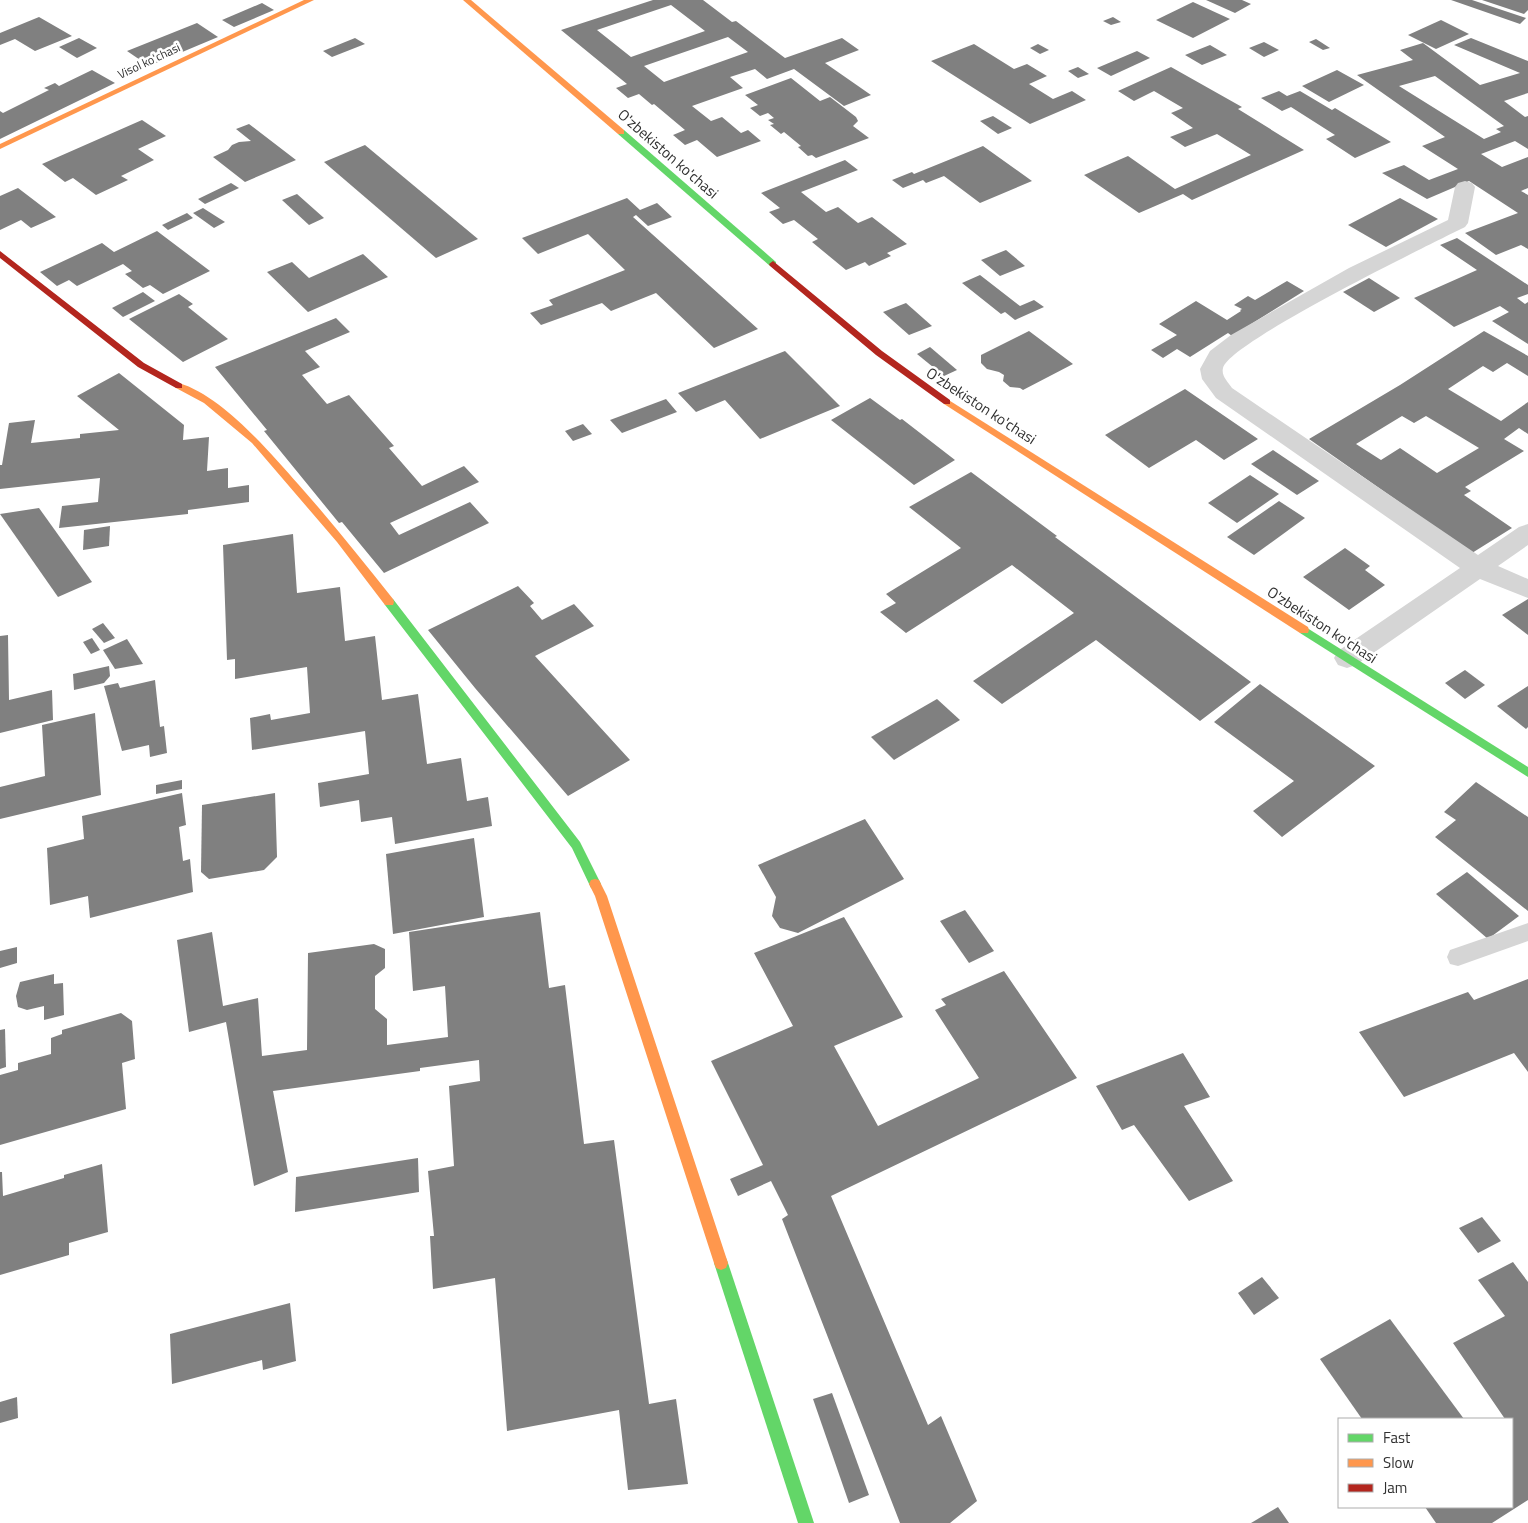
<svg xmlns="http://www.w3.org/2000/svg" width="1528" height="1523" font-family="'Titillium Web',sans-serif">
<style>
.building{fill:#808080;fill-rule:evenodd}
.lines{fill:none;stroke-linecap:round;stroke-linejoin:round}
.lane{fill:#d5d5d5;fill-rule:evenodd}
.street{fill:#d5d5d5;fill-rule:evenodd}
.fast{fill:#63d668;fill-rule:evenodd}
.slow{fill:#ff974d;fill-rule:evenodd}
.jam{fill:#b3261e;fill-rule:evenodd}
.labels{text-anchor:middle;stroke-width:5;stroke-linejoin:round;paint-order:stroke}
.far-street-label{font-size:12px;fill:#313131;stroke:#fff}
.street-label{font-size:15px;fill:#313131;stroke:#fff}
</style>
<rect width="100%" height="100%" fill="#fff"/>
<g class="building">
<path d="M653 0H703L732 22 736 21 785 58 842 38 859 50 825 63 871 95 844 106 794 69 767 79 755 69 730 77 743 88 692 106 711 121 722 117 741 133 748 130 761 141 717 157 697 140 685 145 673 135 685 130 654 104 652 105 639 94 628 98 616 88 627 84 561 30ZM671 5 705 31 631 57 597 30ZM728 37 748 52 664 82 644 66Z"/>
<path d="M1206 0H1242L1251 4 1235 13Z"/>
<path d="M1451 0H1472L1526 18 1520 24Z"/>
<path d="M1482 0H1528V10L1524 14Z"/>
<path d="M1193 2 1230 19 1193 38 1156 20Z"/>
<path d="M262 3 274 10 234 27 222 20Z"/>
<path d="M39 17 72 36 35 51 15 39 0 45V33Z"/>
<path d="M1113 17 1121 22 1111 25 1103 21Z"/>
<path d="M1441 20 1469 34 1436 49 1408 35Z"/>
<path d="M197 23 218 37 149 66 127 51Z"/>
<path d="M79 38 97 48 77 58 59 47Z"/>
<path d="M355 38 365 44 332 57 323 51Z"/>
<path d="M1471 38 1528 61V93L1504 101 1525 117 1528 116V149L1515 141 1481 154 1502 167 1528 157V188L1521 191 1528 195V249L1521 245 1496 255 1465 233 1518 213 1469 181 1427 199 1382 173 1404 165 1429 180 1458 169 1422 146 1445 137 1357 75 1413 60 1400 50 1423 43 1480 85 1520 73 1454 45ZM1435 76 1504 126 1496 129 1501 132 1484 139 1399 86Z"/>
<path d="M1316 39 1330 48 1323 50 1309 42Z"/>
<path d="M1264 42 1279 50 1264 57 1249 48Z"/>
<path d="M974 44 1014 69 1027 64 1047 76 1029 84 1053 99 1072 91 1086 100 1030 124 931 61Z"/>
<path d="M1038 44 1049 50 1040 54 1030 48Z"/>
<path d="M1210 45 1227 55 1202 65 1185 55Z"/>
<path d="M1137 51 1150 58 1111 76 1097 68Z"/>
<path d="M1078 67 1089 74 1078 78 1068 71Z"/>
<path d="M1171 67 1242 107 1238 109 1304 150 1192 200 1183 194 1139 213 1084 175 1128 156 1175 189 1251 155 1217 134 1185 147 1170 137 1193 128 1171 113 1183 108 1154 91 1134 101 1118 91Z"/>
<path d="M92 70 115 83 0 139V111L3 113 49 90 44 88 55 83 59 86Z"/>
<path d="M1337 70 1364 85 1329 102 1302 86Z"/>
<path d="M791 78 820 101 830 97 856 117 858 121 853 126 869 138 816 158 812 155 808 156 798 147 801 146 784 132 781 134 770 125 774 124 768 120 774 118 768 113 760 116 750 108 758 105 745 95Z"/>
<path d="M1279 91 1287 96 1300 91 1332 110 1335 108 1391 142 1355 158 1326 139 1335 135 1291 107 1282 111 1261 98Z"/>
<path d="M993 116 1012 128 998 134 980 121Z"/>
<path d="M142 120 166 136 138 149 154 160 121 176 128 180 96 195 73 178 65 182 42 164Z"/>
<path d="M249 124 296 160 245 182 213 157 228 150 232 145 239 142 251 141 236 129Z"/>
<path d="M365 145 478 239 436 258 324 162Z"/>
<path d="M983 146 1032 181 980 203 944 176 926 183 923 180 903 188 892 180 912 172 914 174Z"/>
<path d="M845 160 858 170 801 192 826 212 838 207 858 223 872 217 907 244 887 253 891 256 869 266 865 262 846 270 812 242 818 239 794 220 783 224 769 212 780 208 761 193Z"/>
<path d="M231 183 239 188 205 204 198 199Z"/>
<path d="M18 188 56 217 31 228 21 220 0 230V196Z"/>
<path d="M297 194 324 218 309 225 282 200Z"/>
<path d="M627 198 640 210 657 203 672 217 648 226 636 215 633 217 758 329 714 348 656 293 611 311 602 303 541 325 530 313 553 305 549 300 625 270 588 234 538 254 522 238Z"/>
<path d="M1400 198 1438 219 1386 247 1348 225Z"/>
<path d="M203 208 225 222 214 228 193 213Z"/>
<path d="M187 213 193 218 168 230 162 225Z"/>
<path d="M157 231 210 271 163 294 150 285 143 288 125 274 132 271 123 264 77 286 69 280 57 286 40 272 102 243 114 252Z"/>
<path d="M1457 238 1528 285V294L1517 298 1525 304 1528 302V344L1492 321 1509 312 1500 306 1454 327 1414 298 1477 270 1440 245Z"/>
<path d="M1006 250 1025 266 1000 276 981 260Z"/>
<path d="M363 254 388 277 308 312 267 272 292 262 309 278Z"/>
<path d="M980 275 1020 306 1034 300 1044 307 1015 320 1005 312 1001 314 962 283Z"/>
<path d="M1369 278 1400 298 1374 312 1343 292Z"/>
<path d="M1287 281 1304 291 1232 336 1228 333 1190 357 1177 349 1163 358 1151 350 1177 335 1159 324 1196 301 1227 320 1241 311 1240 310 1242 309 1234 305 1248 296 1255 300Z"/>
<path d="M143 292 155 301 123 317 112 308Z"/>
<path d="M179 294 193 304 188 307 228 339 183 362 129 319Z"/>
<path d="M906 303 932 326 909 335 883 312Z"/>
<path d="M336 318 350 332 305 351 320 367 302 375 327 404 349 395 394 446 389 448 422 486 464 466 479 482 390 523 399 535 470 502 489 523 384 573 342 522 339 523 264 431 267 430 215 367Z"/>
<path d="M1029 331 1073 364 1023 390 1020 388 1010 387 1003 381 1004 375 999 372 987 369 981 363V355Z"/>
<path d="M1484 331 1528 356V376L1507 363 1493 372 1483 366 1448 389 1501 421 1528 402V434L1519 428 1504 439 1524 451 1465 487 1471 491 1464 495 1512 528 1472 553 1309 439 1400 385ZM1402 416 1414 423 1426 416 1479 448 1437 473 1400 448 1381 460 1356 444Z"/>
<path d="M930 347 957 370 944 376 917 354Z"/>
<path d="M785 351 840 406 760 439 725 400 696 412 678 393Z"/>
<path d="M119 373 184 425 183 440 209 437 207 471 228 468V488L249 485V502L188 510V514L59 528 62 506 98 502 100 478 0 489V465H2L9 423 35 420 31 443 80 438V434L119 430 77 396Z"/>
<path d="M1185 389 1258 439 1224 460 1196 440 1149 468 1105 435Z"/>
<path d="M870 398 900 420 902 419 955 460 914 485 831 420Z"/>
<path d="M666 399 677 412 622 433 610 420Z"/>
<path d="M583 424 592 434 573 441 565 431Z"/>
<path d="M1273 450 1319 481 1297 495 1251 464Z"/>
<path d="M971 472 1057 536 1055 537 1251 682 1200 721 1096 640 1002 704 973 681 1074 613 1012 565 906 633 880 612 896 603 886 594 961 548 909 507Z"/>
<path d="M1250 475 1279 494 1237 523 1208 503Z"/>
<path d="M1279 501 1305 518 1254 555 1227 537Z"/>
<path d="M39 508 92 582 58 597 0 514Z"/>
<path d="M110 526 109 546 83 550 84 530Z"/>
<path d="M293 534 297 593 340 587 345 641 375 636 382 700 418 694 427 764 461 758 467 801 488 797 492 826 395 844 392 817 361 822 359 800 320 807 318 783 369 774 365 731 252 750 250 718 270 714 271 720 310 713 307 667 235 679V659L227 660 223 545Z"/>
<path d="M1345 548 1370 566 1365 570 1385 585 1349 610 1303 577Z"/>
<path d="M518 586 534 603 530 606 542 620 574 604 594 626 535 656 630 760 568 796 475 688 428 630Z"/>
<path d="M1528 599V635L1502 615Z"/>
<path d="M103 623 115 638 104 643 92 629Z"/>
<path d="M8 635 9 700 52 690 53 720 0 733V636Z"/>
<path d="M92 638 100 650 91 654 83 642Z"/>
<path d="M127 639 143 664 115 669 103 650Z"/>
<path d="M109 666 110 676 104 683 74 690 73 674Z"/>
<path d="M1465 670 1485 685 1465 699 1445 683Z"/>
<path d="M155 680 160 727 164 726 167 753 150 757 149 745 122 751 104 686 118 683 120 688Z"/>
<path d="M1260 684 1375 766 1282 837 1253 811 1294 781 1214 722Z"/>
<path d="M1528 686V727L1526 729 1497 706Z"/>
<path d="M937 699 960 720 894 760 871 737Z"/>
<path d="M95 713 101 795 0 819V787L45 776 42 725Z"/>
<path d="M182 780V789L156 794V785Z"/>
<path d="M1476 782 1528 817V911L1435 837 1456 820 1444 812Z"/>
<path d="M182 793 186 825 179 827 183 861 190 859 193 892 90 918 88 896 50 905 47 848 84 839 82 816Z"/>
<path d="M275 793 277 857 264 870 209 879 201 872 202 805Z"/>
<path d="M865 819 904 879 798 933 780 928 772 916 776 897 758 865Z"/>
<path d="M474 838 484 917 393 934 386 854Z"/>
<path d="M1467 872 1519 916 1488 939 1436 894Z"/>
<path d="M965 910 994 951 969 963 940 921Z"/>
<path d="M540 912 549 988 565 985 584 1144 614 1140 649 1404 676 1399 688 1484 628 1490 619 1410 507 1431 495 1278 433 1289 430 1236H434L428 1171 454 1166 449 1086 480 1081 479 1060 420 1068V1071L273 1091 288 1172 254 1186 226 1022 189 1032 177 940 212 932 223 1006 258 998 262 1056 307 1050 308 953 374 944 385 949V968L375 976V1009L387 1019V1045L448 1037 445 986 413 991 409 932Z"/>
<path d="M844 917 903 1017 834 1046 878 1126 979 1078 935 1010 946 1005 941 999 1004 971 1077 1078 831 1196 928 1425 941 1416 977 1501 950 1523H900L782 1219 788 1215 771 1181 738 1196 730 1179 763 1165 711 1061 793 1026 754 953Z"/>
<path d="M17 947V963L0 968V951Z"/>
<path d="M54 974V984L63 983 64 1015 44 1020V1006L27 1010 18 1007 16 996 20 982Z"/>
<path d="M1528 979V1072L1514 1053 1404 1097 1359 1032 1468 992 1474 1000Z"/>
<path d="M121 1013 132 1021 135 1059 122 1063 126 1109 0 1145V1075L18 1070V1063L51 1054V1038L62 1034V1030Z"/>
<path d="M5 1029 6 1067 0 1069V1030Z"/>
<path d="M1183 1053 1210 1097 1184 1106 1233 1181 1189 1201 1134 1125 1122 1130 1096 1086Z"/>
<path d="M418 1158 419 1192 295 1212 296 1177Z"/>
<path d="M102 1164 108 1232 69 1243V1255L0 1275V1172H2L3 1196 64 1178V1175Z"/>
<path d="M1482 1217 1501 1241 1478 1253 1459 1228Z"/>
<path d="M1513 1262 1528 1282V1500L1492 1523H1436L1425 1507H1512V1419H1505L1453 1343 1505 1316 1478 1280Z"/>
<path d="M1262 1277 1279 1298 1254 1315 1238 1293Z"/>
<path d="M290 1303 296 1361 263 1370 262 1360 172 1384 170 1334Z"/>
<path d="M1390 1319 1464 1419H1362L1320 1359Z"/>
<path d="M832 1393 869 1495 849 1503 813 1399Z"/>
<path d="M17 1397 18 1418 0 1423V1402Z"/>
<path d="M1278 1507 1289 1523H1251Z"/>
</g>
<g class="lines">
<path class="lane" d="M1528 923V941L1458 966 1450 964 1447 957 1450 950Z"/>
<path class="street" d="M1465 181 1472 183 1475 187 1468 223 1465 227C1431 244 1229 342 1223 368 1221 376 1228 382 1232 388L1478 555 1519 527 1528 524V545L1498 566 1528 579V598L1480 579 1356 665 1347 668 1338 665 1334 658 1338 651 1460 568 1216 398 1202 379 1200 369 1210 351 1231 335 1349 268 1448 220 1455 187 1458 183Z"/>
<g class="fast">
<path d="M618 130H624L776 262V266H770L618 134Z"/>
<path d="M389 598 393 599 580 842 601 884 599 888 595 889 591 888 572 848 385 605 384 602Z"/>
<path d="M1304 626 1528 767V777L1300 633 1299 630Z"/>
<path d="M721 1256 726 1258 728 1263 814 1523H798L714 1263 716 1258Z"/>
</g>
<g class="slow">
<path d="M304 0H314L0 149V144Z"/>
<path d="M463 0H471L624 130V134H618Z"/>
<path d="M179 383C222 396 269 451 298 484 331 521 362 560 393 599L394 602 393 605H385L337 542 252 443 204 403 176 388 174 386Z"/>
<path d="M947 399 1308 627 1309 630 1308 633H1300L944 404V400Z"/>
<path d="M595 879 599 880 607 896 728 1263 726 1268 721 1270 716 1268 714 1263 595 896 589 884 591 880Z"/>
</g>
<g class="jam">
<path d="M0 251 144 363 182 384V388H176L138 367 0 258Z"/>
<path d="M773 261 882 351 950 400V404H944L876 355 770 266 769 264Z"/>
</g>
</g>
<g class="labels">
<g class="far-street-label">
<text transform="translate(149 61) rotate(-25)" y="4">Visol koʻchasi</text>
</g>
<g class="street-label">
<text transform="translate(668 154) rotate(41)" y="5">O'zbekiston ko'chasi</text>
<text transform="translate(981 406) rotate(33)" y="5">O'zbekiston ko'chasi</text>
<text transform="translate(1322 625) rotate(33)" y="5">O'zbekiston ko'chasi</text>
</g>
</g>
<rect x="1338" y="1418" width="175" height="90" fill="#ffffff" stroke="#adadad"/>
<rect x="1348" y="1434" width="25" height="8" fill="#63d668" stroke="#adadad"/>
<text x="1383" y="1443" font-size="15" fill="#313131">Fast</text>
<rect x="1348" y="1459" width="25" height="8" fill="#ff974d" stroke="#adadad"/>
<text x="1383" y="1468" font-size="15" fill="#313131">Slow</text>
<rect x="1348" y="1484" width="25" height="8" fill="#b3261e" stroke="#adadad"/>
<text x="1383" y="1493" font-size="15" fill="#313131">Jam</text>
</svg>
